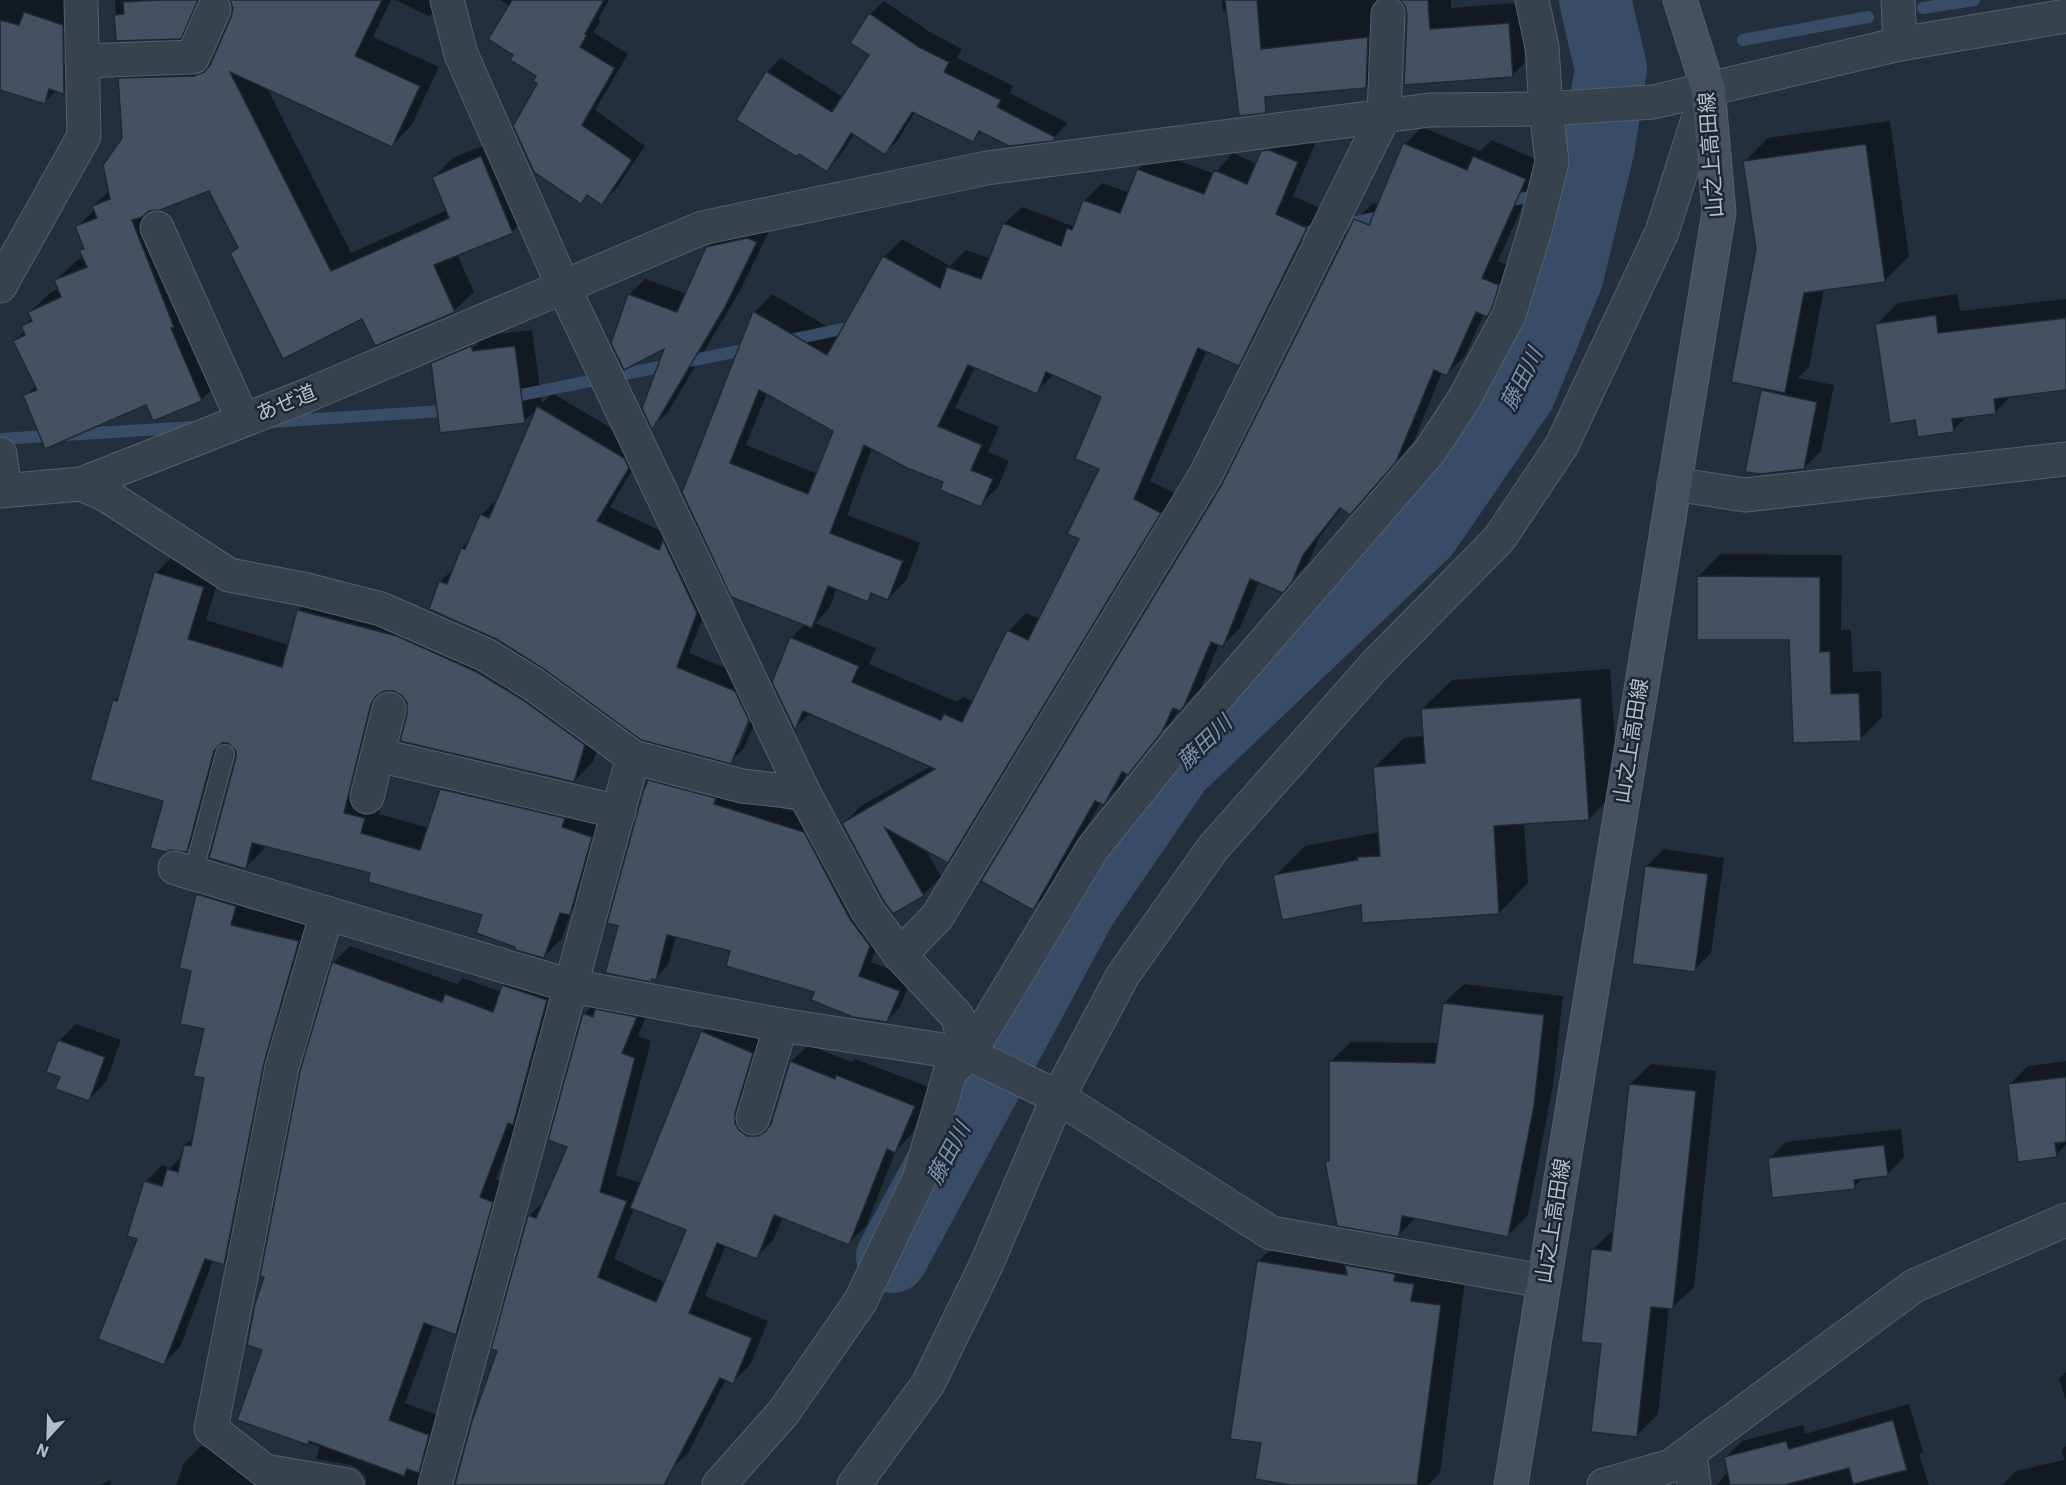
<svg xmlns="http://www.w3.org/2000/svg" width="2066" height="1485" font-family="'IBM Plex Sans','Noto Sans JP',sans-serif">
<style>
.shadow{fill:#0007;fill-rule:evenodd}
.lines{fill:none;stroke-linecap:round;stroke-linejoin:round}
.stream{stroke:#394c67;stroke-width:12}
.river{stroke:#394c67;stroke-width:72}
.building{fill:#455162;stroke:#1f2835;stroke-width:1.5;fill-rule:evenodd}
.lane-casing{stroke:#565f6c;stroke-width:20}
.street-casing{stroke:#565f6c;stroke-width:35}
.secondary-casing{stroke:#565f6c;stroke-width:35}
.lane{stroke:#38414e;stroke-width:18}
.street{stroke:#38414e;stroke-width:33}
.secondary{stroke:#465061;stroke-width:33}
.labels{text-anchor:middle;stroke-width:5;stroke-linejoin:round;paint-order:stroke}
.street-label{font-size:21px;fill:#b4bcc9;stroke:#1d2633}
.water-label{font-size:22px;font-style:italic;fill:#7c92b1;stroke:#1d2633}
</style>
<rect width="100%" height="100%" fill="#242f3e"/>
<g class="shadow">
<path d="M0 0H64L82 6 83 73 64 92 57 90 45 102 0 88Z"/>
<path d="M115 0H207L200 18 180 37 117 39Z"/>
<path d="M232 0H391L373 37 439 67 411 126 392 145 267 88 351 253 447 210 434 177 453 158 501 138 532 212 512 232 457 254 474 292 454 311 363 317 232 253 239 246 210 189 154 209 221 380 201 400 147 403 25 396 36 385 15 341 25 331 23 327 32 317 30 312 50 293 59 288 56 280 76 261 84 257 81 251 85 247 77 227 95 209 93 206 110 190 123 138 120 79 139 60 215 57 233 17 234 6Z"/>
<path d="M395 0H445L429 16Z"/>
<path d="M500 0H609L598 19 601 21 593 32 628 54 595 110 645 146 616 189 601 203 588 194 581 202 538 75 515 54 510 6Z"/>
<path d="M1222 0H1390L1387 66 1366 87 1238 97 1228 11H1223Z"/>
<path d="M1401 0H1451V8L1530 2 1534 54 1512 75 1406 84 1408 15 1406 5Z"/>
<path d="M884 1 933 34 962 49 957 58 1013 86 1010 93 1067 123 1066 125 1052 139 982 131 973 140 915 112 898 140 885 153 854 134 840 156 826 170 799 152 738 119 767 72 781 58 843 97 871 54 870 14Z"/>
<path d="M1890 121 1909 256 1885 280 1824 289 1809 367 1798 378 1834 385 1821 451 1804 468 1762 391 1766 387 1757 249 1744 162 1768 138Z"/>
<path d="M1422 127 1480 151 1492 140 1542 162 1498 261 1515 268 1504 298 1487 315 1484 314 1464 357 1447 374 1442 372 1413 443 1350 513 1342 508 1320 536 1308 563 1282 591 1259 581 1240 628 1223 645 1219 644 1201 688 1181 708 1145 756 1127 773 1120 786 1103 803 1101 802 1050 891 1033 908 1222 486 1356 220 1373 203 1379 205 1405 144Z"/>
<path d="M1288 133 1315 144 1293 196 1324 210 1256 346 1238 364 1207 350 1150 481 1177 494 966 843 948 861 925 848 941 877 923 895 893 912 843 824 861 806 931 766 810 713 795 728 791 638 805 624 683 492 755 312 772 294 840 334 884 257 902 239 950 266 966 250 991 259 1004 224 1022 207 1072 226 1078 220 1084 201 1102 183 1130 193 1138 169 1156 152 1214 174 1233 153 1257 164 1262 152 1280 134ZM975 367 1036 392 1054 374 1103 397 1101 468 1081 539 1040 620 1026 613 1009 631 973 702 963 697 957 702 869 664 876 648 815 623 829 608 837 588 868 600 874 593 888 598 906 581 920 543 847 515 872 448 945 482 980 505 998 487 1009 461 988 452 999 427 955 408ZM767 393 835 431 818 474 746 445Z"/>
<path d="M772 225 741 289 668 412 652 427 666 346 629 295 645 279 687 294 708 247 724 231Z"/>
<path d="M1957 294 1960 311 2066 299V389L2012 395 1995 412 1968 415 1953 430 1917 418 1876 325 1898 303Z"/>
<path d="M532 330 542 403 552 393 638 444 642 453 610 507 669 535 711 598 689 653 748 677 762 706 744 748 730 762 545 668 497 638 431 609 441 581 455 567 462 548 471 539 482 515 495 501 498 502 538 408 524 421 433 364 450 346 490 335ZM477 342 478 345 449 357V354ZM750 713 753 714 739 748H735Z"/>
<path d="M175 554 222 568 206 620 289 645 298 611 317 592 603 726 593 762 574 781 409 714 408 703 404 695 395 690 388 689 362 794 383 800 379 814 429 828 442 790 461 771 610 818 589 895 571 912 562 938 544 957 484 914 372 872 265 845 264 849 245 868 237 750 229 742 205 831 186 850 165 800 114 701 120 695 156 573Z"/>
<path d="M1720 554 1842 555 1841 630H1851L1853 672 1881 671 1882 717 1860 739 1791 639 1698 577Z"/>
<path d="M1610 669 1618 789 1589 819 1524 823 1528 883 1499 913 1362 903 1275 876 1305 846 1380 832 1375 767 1404 738 1424 736 1422 709 1452 680Z"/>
<path d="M663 768 726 791 817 819 882 932 871 962 912 978 900 1007 887 1021 816 991 732 950 676 936 668 965 655 978 620 925 649 781Z"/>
<path d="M1664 849 1724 858 1711 953 1694 970 1647 866Z"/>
<path d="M214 878 252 889 247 909 315 925 240 1247 224 1264 213 1260 180 1347 164 1363 139 1238 146 1182 162 1165 170 1168 183 1155 185 1145 194 1137 205 1077V1028L193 970 197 895Z"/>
<path d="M350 946 457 984 463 978 501 992 503 986 520 969 564 983 520 1117 496 1179 509 1185 473 1317 456 1334 434 1325 405 1403 445 1418V1485H366V1477L359 1469 351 1465 316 1459 320 1447 239 1419 264 1349 266 1276 333 963Z"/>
<path d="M1464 984 1563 996 1553 1085 1528 1215 1508 1235 1416 1217 1399 1235 1327 1162 1330 1159 1331 1061 1351 1042 1439 1043 1444 1003Z"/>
<path d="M601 997 653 1000 638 1036 651 1041 616 1175 641 1183 702 1032 719 1015 769 1036 765 1119 774 1120 791 1062 808 1045 851 1062 855 1059 931 1088 912 1134 896 1150 866 1226 849 1243 783 1217 773 1240 756 1257 726 1245 705 1296 768 1321 750 1365 733 1382 726 1379 688 1453 654 1485H456L473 1421 499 1350 529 1216 546 1199 569 1146 584 1014ZM634 1208 688 1230 666 1283 614 1259Z"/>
<path d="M76 1024 121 1040 106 1082 88 1100 62 1076 59 1041Z"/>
<path d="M2066 1061V1145L2056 1155 2010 1084 2028 1066Z"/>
<path d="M1651 1064 1716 1071 1694 1287 1673 1307H1669L1658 1414 1637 1435 1602 1343 1592 1250 1615 1229 1630 1084Z"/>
<path d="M1901 1129 1904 1157 1887 1175 1864 1177 1854 1187 1769 1159 1786 1142Z"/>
<path d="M1284 1236 1465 1280 1440 1473 1428 1485H1309L1263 1442 1259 1261Z"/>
<path d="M2066 1372V1401L2059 1379Z"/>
<path d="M1909 1404 1923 1452 1919 1455 1929 1485H1717L1728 1472 1725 1458 1742 1441 1803 1425 1805 1434Z"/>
<path d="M201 1446 254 1468 301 1485H176L184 1463Z"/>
<path d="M2066 1446V1485H2002L2016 1471 2064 1460 2062 1450Z"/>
<path d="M111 1480 110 1485H99Z"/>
</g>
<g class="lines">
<g class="stream">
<path d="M1923 8 1974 0"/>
<path d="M1743 40 1868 17"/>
<path d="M1503 201 1588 189"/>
<path d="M1290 236 1388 215"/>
<path d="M785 341 856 326"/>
<path d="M506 398 753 348"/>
<path d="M270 422 442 411 454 409"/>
<path d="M0 439 193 427"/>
</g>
<path class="river" d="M892 1257 1081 907 1177 767 1424 532 1520 392 1568 275 1599 146 1611 68 1595 0"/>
</g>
<g class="building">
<path d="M160 0H198L181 39 116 41 114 15 124 14 123 2Z"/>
<path d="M230 0H382L355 56 420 86 392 147 230 72 331 271 449 218 432 177 481 156 513 233 434 265 455 312 375 346 362 319 283 359 230 253 238 248 209 191 160 210 149 211 142 217 132 220 174 327 171 328 202 401 153 421 146 405 45 449 23 395 37 390 13 341 25 335 21 326 32 321 28 312 61 297 54 280 87 267 79 250 84 249 75 226 97 218 92 206 110 199 103 165 122 138 118 78 194 76 204 72 210 65 231 17 233 8Z"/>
<path d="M512 0H604L585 34 587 35 580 47 615 68 582 125 632 160 602 205 587 195 581 204 534 172 513 126 537 84 533 81 536 76 510 60 513 55 488 39Z"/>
<path d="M1225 0H1257L1261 49 1368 37 1366 88 1265 97 1266 113 1239 116Z"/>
<path d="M1400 0H1428L1430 29 1509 23 1513 77 1404 85 1407 15 1405 6Z"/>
<path d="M24 12 63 25 64 94 49 89 45 104 0 90V20L19 25Z"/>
<path d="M869 13 919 47 949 62 944 72 1001 100 997 107 1055 137 1053 141 1009 146 979 131 973 142 912 112 885 155 851 133 827 172 799 154 797 157 736 120 766 71 832 112 869 55 850 43Z"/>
<path d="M1403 143 1467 170 1473 156 1526 179 1482 278 1499 285 1492 308 1487 317 1476 312 1447 376 1434 370 1396 462 1350 515 1340 508 1303 555 1292 582 1283 593 1250 579 1223 647 1211 642 1184 706 1180 711 1173 708 1162 732 1128 775 1122 772 1104 805 1095 801 1033 910 981 881 1221 486 1354 219 1369 225Z"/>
<path d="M1866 144 1885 282 1804 293 1785 393 1731 382 1756 249 1743 161Z"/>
<path d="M1269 150 1298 162 1276 214 1307 228 1239 366 1198 348 1134 499 1161 513 948 863 885 828 924 896 893 914 883 900 842 823 935 769 803 711 795 730 772 682 790 637 859 666 852 682 941 720 944 714 962 722 1007 630 1028 640 1079 539 1067 534 1099 469 1075 459 1101 397 1046 372 1037 394 968 365 938 426 982 445 971 470 993 479 981 507 940 490 943 482 907 468 864 445 830 533 903 561 888 600 871 593 868 602 828 586 812 628 731 597 682 492 753 311 827 355 883 256 940 288 947 267 981 279 1003 223 1061 246 1067 228 1072 230 1083 200 1120 213 1137 169 1204 194 1214 170 1247 184 1261 151ZM759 390 833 431 808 494 730 463Z"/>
<path d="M747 238 757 242 725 307 652 430 642 408 664 349 624 370 611 343 628 294 677 312 706 247Z"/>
<path d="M1936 315 1938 333 2066 318V390L1994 399 1996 414 1952 419 1954 432 1918 437 1915 420 1890 424 1875 324Z"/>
<path d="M471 346 473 351 515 346 525 423 440 433 431 363Z"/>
<path d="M1761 390 1817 402 1804 469 1760 474 1745 472Z"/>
<path d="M537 406 624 458 629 468 597 521 659 550 663 540 697 613 677 667 735 691 749 720 731 764 641 740 544 669 496 639 429 609 439 581 447 584 461 548 465 549 480 514 489 518Z"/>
<path d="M154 572 204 587 188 639 282 667 297 610 397 636 477 672 523 700 585 745 574 782 400 741 407 714V703L402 696 394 691H384L376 696 371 704 344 813 365 818 361 833 420 850 440 789 565 818 562 827 592 837 570 915 560 913 544 958 515 950V947L476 933 482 915 368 882 370 873 252 843 246 869 209 858 236 757V751L228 743H222L214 751 187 852 171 850 166 852 150 848 163 801 90 780 113 700 117 701Z"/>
<path d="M1697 576 1820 577V652L1830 651 1831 694 1859 693 1861 741 1793 743 1789 640H1697Z"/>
<path d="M1581 698 1589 820 1494 826 1499 914 1362 923 1361 905 1282 920 1273 875 1358 860 1357 857 1380 856 1373 767 1425 763 1421 709Z"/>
<path d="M648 780 716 798 714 804 804 832 850 919 870 946 859 976 900 991 887 1022 853 1017 811 1000 814 992 726 966 730 951 667 935 656 980 652 979 651 982 605 973 618 926 607 923 643 792Z"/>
<path d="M1645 866 1708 874 1695 972 1632 964Z"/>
<path d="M196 894 236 906 231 925 299 941 264 1063 224 1265 205 1259 164 1365 98 1339 137 1239 127 1236 144 1181 162 1186 167 1169 178 1172 184 1145 191 1146 204 1078 193 1076 204 1029 180 1024 191 971 179 968Z"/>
<path d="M332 962 442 1002 445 994 493 1012 502 985 547 1000 513 1125 508 1123 480 1197 493 1202 456 1335 424 1323 389 1420 429 1435 419 1473 407 1469 404 1476 309 1441 308 1445 237 1420 262 1350 247 1345 255 1304 264 1277 260 1276 300 1071Z"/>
<path d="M1443 1003 1544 1015 1534 1106 1508 1237 1402 1216 1399 1237 1337 1226 1325 1162 1329 1161V1061L1435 1063Z"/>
<path d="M595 1009 637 1017 622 1053 635 1058 600 1192 627 1201 598 1277 656 1302 686 1230 630 1208 701 1031 753 1053 735 1113V1123L739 1130 747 1136H758L765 1132 771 1124 790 1061 835 1079 836 1075 915 1106 895 1153 887 1149 849 1245 774 1215 757 1259 717 1243 689 1313 752 1338 733 1384 720 1378 664 1485H456L455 1484 472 1421 497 1351 491 1349 528 1215 536 1218 567 1147 548 1140 583 1013 593 1017Z"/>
<path d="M58 1040 105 1057 89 1101 55 1089 60 1077 46 1072Z"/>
<path d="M2066 1077V1142L2055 1143 2057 1157 2018 1162 2008 1084Z"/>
<path d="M1629 1084 1696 1091 1673 1309 1651 1307 1637 1437 1591 1432 1601 1344 1581 1342 1591 1249 1611 1251Z"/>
<path d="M1884 1145 1888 1176 1854 1180 1855 1189 1772 1198 1768 1158Z"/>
<path d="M1257 1261 1347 1275 1345 1265 1395 1274 1394 1281 1414 1284 1411 1301 1441 1305 1417 1485H1290L1255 1479 1261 1443 1230 1439Z"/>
<path d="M1893 1420 1907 1470 1853 1484 1849 1468 1785 1485H1730L1724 1457 1786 1441 1789 1449Z"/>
</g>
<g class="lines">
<defs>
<path id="lane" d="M193 873 225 754"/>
<g id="street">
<path d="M447 0 461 54 563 286 804 793 867 910 900 955 957 1016 969 1054"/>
<path d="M1898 0 1900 44"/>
<path d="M82 61 193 57 214 9"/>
<path d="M157 228 243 420"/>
<path d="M0 286 84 136 81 0"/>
<path d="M0 454 5 490"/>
<path d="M81 484 106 495 229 575 303 589 381 609 486 655 533 684 633 757 742 786 804 793"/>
<path d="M1674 484 1745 495 2066 459"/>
<path d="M0 491 81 484 308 395 702 228 987 168 1430 110 1546 109 1653 102 1900 44 2066 16"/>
<path d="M378 755 619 812"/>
<path d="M367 797 389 709"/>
<path d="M175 868 571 986 781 1025 969 1054 1058 1097 1271 1233 1543 1281"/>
<path d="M327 913 282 1067 211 1429 265 1471 347 1485"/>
<path d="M900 955 937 917 1205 476 1384 116 1388 14"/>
<path d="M753 1118 781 1025"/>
<path d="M1690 1453 1694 1485"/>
<path d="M435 1485 633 757"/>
<path d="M719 1485 783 1413 860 1302 919 1179 950 1072 969 1054 1093 848 1180 740 1430 451 1463 401 1509 315 1536 227 1552 162 1546 109 1542 47 1532 0"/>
<path d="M854 1485 928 1384 987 1263 1058 1097 1123 975 1213 848 1376 664 1499 539 1562 445 1662 232 1708 88"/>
<path d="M1604 1485 1671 1466 1914 1286 2066 1220"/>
</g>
<path id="secondary" d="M1511 1485 1719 212 1708 88 1680 0"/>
</defs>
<use href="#lane" class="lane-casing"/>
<use href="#street" class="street-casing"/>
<use href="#secondary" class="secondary-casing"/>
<use href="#lane" class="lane"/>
<use href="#street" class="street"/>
<use href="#secondary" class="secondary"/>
</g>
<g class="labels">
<g class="street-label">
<text transform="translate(1711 155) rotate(-94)" y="7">山之上高田線</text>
<text transform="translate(286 403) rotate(-22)" y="7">あぜ道</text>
<text transform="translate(1631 741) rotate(-81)" y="7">山之上高田線</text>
<text transform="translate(1553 1221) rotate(-81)" y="7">山之上高田線</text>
</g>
<g class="water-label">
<text transform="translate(1521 379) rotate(-63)" y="8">藤田川</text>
<text transform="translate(1204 742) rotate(-44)" y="8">藤田川</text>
<text transform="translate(948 1153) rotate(-62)" y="8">藤田川</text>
</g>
</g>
<g transform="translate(48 1437) rotate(202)" stroke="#1d2633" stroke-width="4.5" paint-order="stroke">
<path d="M0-4.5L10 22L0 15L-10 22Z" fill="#b4bcc9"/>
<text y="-9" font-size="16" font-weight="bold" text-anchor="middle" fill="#b4bcc9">N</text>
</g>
</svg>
